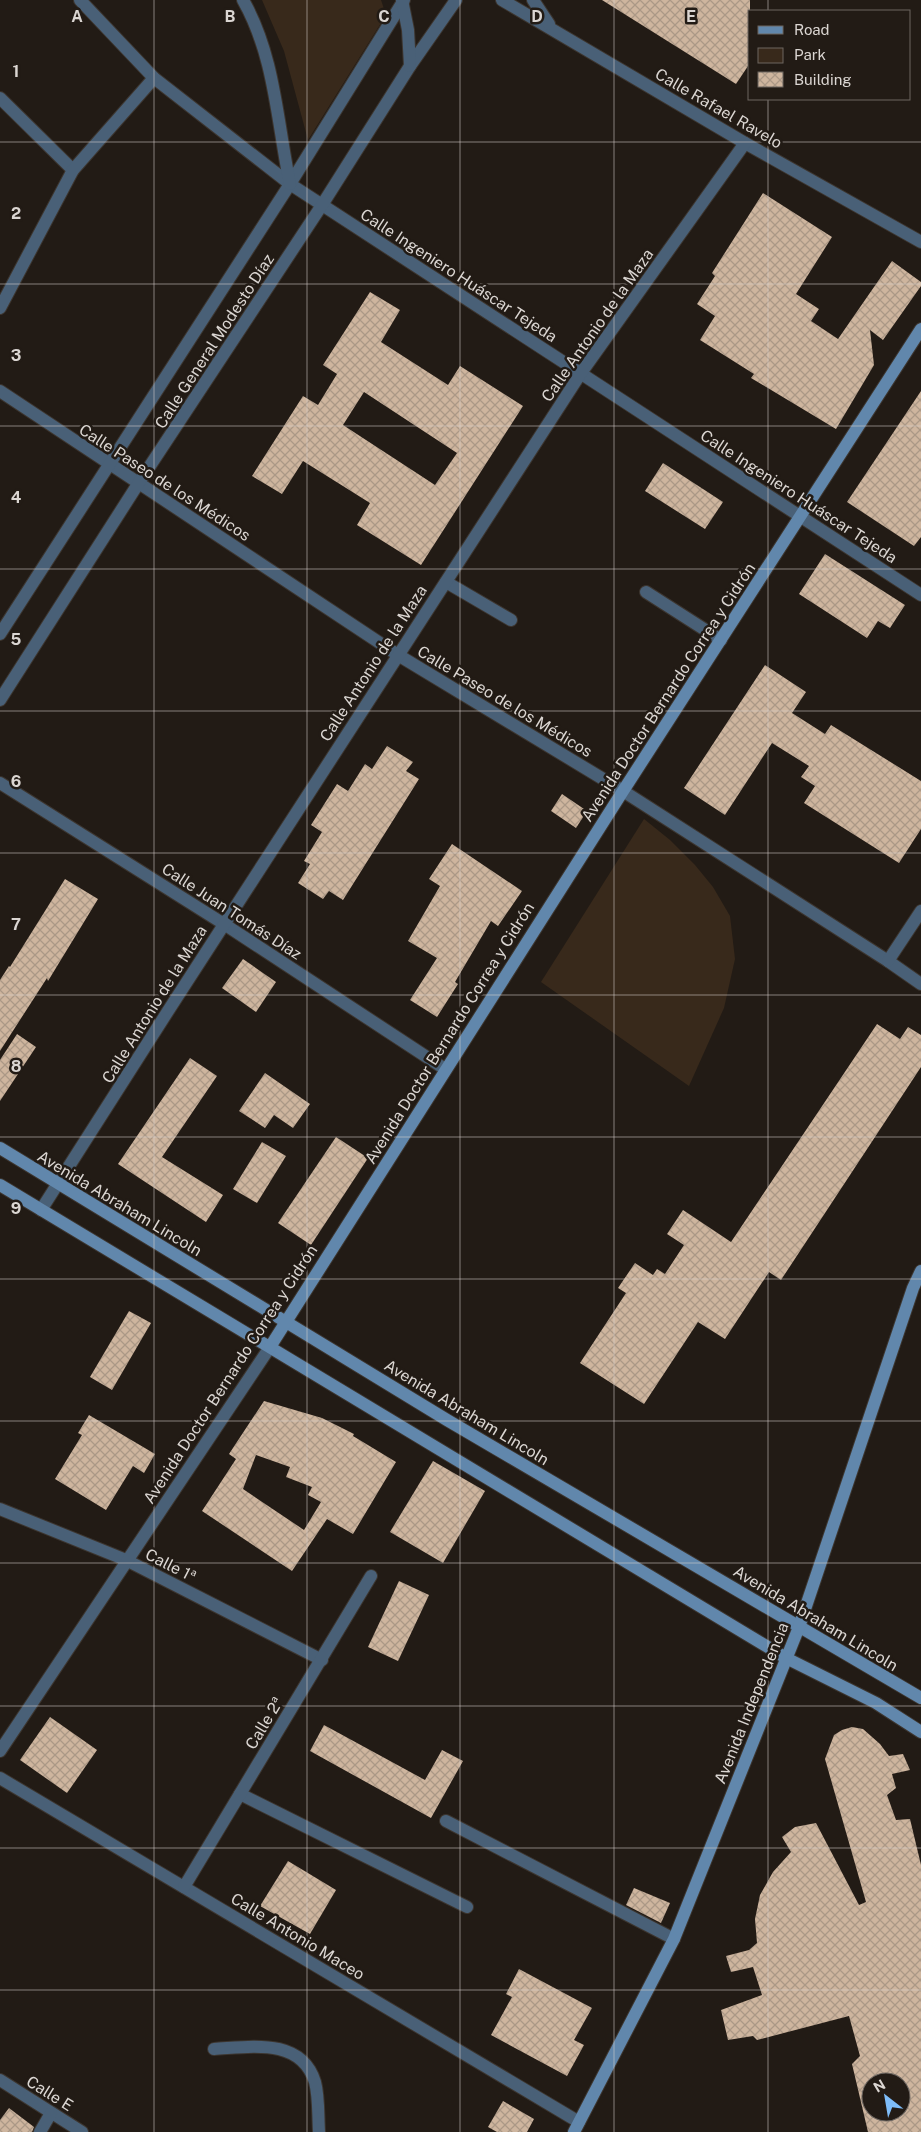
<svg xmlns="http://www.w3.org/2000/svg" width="921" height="2132" font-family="'Public Sans',sans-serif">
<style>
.green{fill:#38291b}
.building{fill:url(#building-cross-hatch);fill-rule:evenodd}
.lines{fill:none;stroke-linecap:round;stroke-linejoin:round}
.minor-casing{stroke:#3c352f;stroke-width:14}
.tertiary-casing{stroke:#3c352f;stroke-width:14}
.secondary-casing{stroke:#3c352f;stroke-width:14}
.minor{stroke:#496077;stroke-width:12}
.tertiary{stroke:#496077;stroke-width:12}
.secondary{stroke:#6187ac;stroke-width:12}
.grid{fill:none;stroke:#dbd6d2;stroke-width:1;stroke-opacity:0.55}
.labels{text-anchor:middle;stroke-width:5;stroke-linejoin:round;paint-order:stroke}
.street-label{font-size:16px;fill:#dbd6d2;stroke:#221b15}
.grid-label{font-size:16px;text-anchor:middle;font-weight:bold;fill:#dbd6d2;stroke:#221b15;stroke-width:5;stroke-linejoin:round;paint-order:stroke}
</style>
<defs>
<pattern id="building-cross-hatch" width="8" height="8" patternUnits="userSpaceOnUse" patternTransform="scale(1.25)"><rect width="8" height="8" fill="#ceb59e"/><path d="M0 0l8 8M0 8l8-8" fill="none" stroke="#ab9886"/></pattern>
</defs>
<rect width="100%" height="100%" fill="#221b15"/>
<g class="green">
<path d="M262 0H381L386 15 308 140 284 51Z"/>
<path d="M644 819 670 840 695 865 713 887 730 916 735 959 724 1008 689 1086 541 982Z"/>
</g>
<g class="building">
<path d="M602 0H750V63L736 84Z"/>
<path d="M763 193 832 237 796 294 819 309 811 321 838 339 892 261 921 282V286L883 340 870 330 874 365 836 429 751 378 754 374 700 340 715 316 697 304 715 276 712 273Z"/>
<path d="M370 292 400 310 381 342 448 385 460 366 523 406 421 565 357 525 370 503 303 461 282 494 252 476 303 396 318 405 337 374 323 365ZM364 392 457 453 435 485 343 425Z"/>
<path d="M921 391V537L914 546 847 502Z"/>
<path d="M663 463 723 502 705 529 645 491Z"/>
<path d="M825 554 905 605 890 628 878 621 867 638 799 594Z"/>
<path d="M765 665 806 692 792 713 825 734 831 725 921 781V829L899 863 804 803 815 786 801 777 809 766 772 743 725 815 684 788Z"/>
<path d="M387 746 413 762 406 771 419 779 343 900 329 891 323 899 298 883 310 864 304 861 322 832 311 825 337 784 348 791 365 764 372 769Z"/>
<path d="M562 794 587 811 576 828 551 811Z"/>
<path d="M452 844 522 891 498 926 491 921 455 982 458 984 437 1017 410 1000 437 958 408 941 440 886 429 879Z"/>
<path d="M65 879 98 899 48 981 47 978 0 1051V980L9 966 10 967Z"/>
<path d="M243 959 276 982 256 1012 222 988Z"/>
<path d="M877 1024 900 1039 908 1027 921 1035V1067L781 1280 769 1272 725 1339 698 1322 644 1404 580 1363 626 1293 618 1288 635 1263 653 1275 657 1269 665 1274 684 1245 667 1234 683 1210 731 1242Z"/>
<path d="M17 1034 36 1047 0 1101V1060Z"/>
<path d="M190 1058 217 1076 162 1157 223 1195 206 1222 118 1164Z"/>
<path d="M265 1073 310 1104 293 1128 274 1115 265 1128 239 1111Z"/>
<path d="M336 1137 368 1158 311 1245 278 1223Z"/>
<path d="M262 1142 286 1156 257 1203 233 1189Z"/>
<path d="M129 1311 151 1323 112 1390 90 1377Z"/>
<path d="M264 1401 322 1418 354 1434 353 1436 396 1462 353 1534 327 1519 292 1571 202 1511 236 1459 229 1454ZM256 1455 290 1467 286 1477 312 1487 308 1495 321 1502 304 1530 243 1489Z"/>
<path d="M89 1415 155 1454 144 1473 133 1466 106 1510 55 1479 82 1435 78 1433Z"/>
<path d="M433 1461 485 1491 443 1563 390 1532Z"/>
<path d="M399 1581 429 1595 398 1661 368 1647Z"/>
<path d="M50 1717 97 1750 67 1793 20 1760Z"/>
<path d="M324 1725 425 1780 442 1750 463 1761 431 1818 310 1751Z"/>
<path d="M852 1727 863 1729 880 1744 889 1756 903 1754 910 1770 892 1774 896 1788 887 1795 896 1820 910 1819 921 1865V2132H868L852 2064 860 2056 849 2016 757 2040 753 2036 728 2040 721 2010 762 1995 753 1967 731 1972 726 1956 749 1950 757 1943 755 1919 760 1895 773 1872 791 1852 782 1837 795 1827 816 1823 859 1905 866 1902 825 1759 834 1735 842 1730ZM871 2082H901V2112H871Z"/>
<path d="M288 1861 336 1890 310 1934 260 1906Z"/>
<path d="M634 1888 670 1903 661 1923 626 1905Z"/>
<path d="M519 1969 592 2008 574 2040 584 2045 567 2076 491 2035 512 1997 506 1994Z"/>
<path d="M503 2101 534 2119 527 2132H497L488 2127Z"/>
<path d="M9 2108 34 2127 32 2132H0V2120Z"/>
</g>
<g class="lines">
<defs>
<g id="minor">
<path d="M80 0 154 78 290 184 921 595"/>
<path d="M502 0 745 143 921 242"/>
<path d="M533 0 549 24"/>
<path d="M0 98 73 170"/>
<path d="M0 308 73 170 154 78"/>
<path d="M0 391 398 655 623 791 888 961 921 984"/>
<path d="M446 582 511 620"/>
<path d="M646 592 721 640"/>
<path d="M0 634 290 184 404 0"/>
<path d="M0 700 138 484 322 205 410 66 456 0"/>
<path d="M0 783 224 924 445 1069"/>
<path d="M888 961 921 911"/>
<path d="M41 1210 168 1011 581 373 745 143"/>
<path d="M0 1509 126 1560 322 1660"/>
<path d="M0 1778 579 2122"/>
<path d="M240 1794 467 1907"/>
<path d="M446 1821 674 1939"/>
<path d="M184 1887 371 1576"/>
<path d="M214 2049C250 2047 301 2037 315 2082 319 2097 318 2116 319 2132"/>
<path d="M0 2080 82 2132"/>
<path d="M40 2132 51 2113"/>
</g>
<g id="tertiary">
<path d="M243 0C275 56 277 122 290 184"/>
<path d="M402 0 408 30 410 66"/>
<path d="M0 1751 270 1347"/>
</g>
<g id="secondary">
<path d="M0 1148 447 1420 921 1698"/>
<path d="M0 1185 786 1658 876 1703 921 1732"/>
<path d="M270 1347 623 791 921 329"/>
<path d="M574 2132 674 1939 799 1627 913 1288 921 1271"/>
</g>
</defs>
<use href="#minor" class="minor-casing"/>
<use href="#tertiary" class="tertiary-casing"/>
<use href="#secondary" class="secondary-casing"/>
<use href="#minor" class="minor"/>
<use href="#tertiary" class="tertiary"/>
<use href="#secondary" class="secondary"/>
</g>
<path class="grid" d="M154 0V2132M307 0V2132M460 0V2132M614 0V2132M768 0V11M768 99V2132M0 142H921M0 284H921M0 426H921M0 569H921M0 711H921M0 853H921M0 995H921M0 1137H921M0 1279H921M0 1421H921M0 1563H921M0 1706H921M0 1848H921M0 1990H921"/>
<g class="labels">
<g class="street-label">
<text transform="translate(719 108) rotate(30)" y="6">Calle Rafael Ravelo</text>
<text transform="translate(459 275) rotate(33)" y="6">Calle Ingeniero Huáscar Tejeda</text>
<text transform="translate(597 325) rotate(-55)" y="6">Calle Antonio de la Maza</text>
<text transform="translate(214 341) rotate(-57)" y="6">Calle General Modesto Díaz</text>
<text transform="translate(165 482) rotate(33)" y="6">Calle Paseo de los Médicos</text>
<text transform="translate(799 496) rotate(33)" y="6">Calle Ingeniero Huáscar Tejeda</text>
<text transform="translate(373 663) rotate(-57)" y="6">Calle Antonio de la Maza</text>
<text transform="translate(668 692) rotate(-57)" y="6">Avenida Doctor Bernardo Correa y Cidrón</text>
<text transform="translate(505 701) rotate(31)" y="6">Calle Paseo de los Médicos</text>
<text transform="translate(232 911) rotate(33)" y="6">Calle Juan Tomás Díaz</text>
<text transform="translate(154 1004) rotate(-58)" y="6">Calle Antonio de la Maza</text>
<text transform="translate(449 1033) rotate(-58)" y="6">Avenida Doctor Bernardo Correa y Cidrón</text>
<text transform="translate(120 1203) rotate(31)" y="6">Avenida Abraham Lincoln</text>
<text transform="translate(230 1374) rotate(-57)" y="6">Avenida Doctor Bernardo Correa y Cidrón</text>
<text transform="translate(467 1412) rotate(31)" y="6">Avenida Abraham Lincoln</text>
<text transform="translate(171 1565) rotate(27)" y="6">Calle 1ª</text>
<text transform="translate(816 1618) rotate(31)" y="6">Avenida Abraham Lincoln</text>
<text transform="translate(751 1703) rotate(-68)" y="6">Avenida Independencia</text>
<text transform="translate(264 1723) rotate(-59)" y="6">Calle 2ª</text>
<text transform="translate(298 1936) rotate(31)" y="6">Calle Antonio Maceo</text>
<text transform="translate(50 2093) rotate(32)" y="6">Calle E</text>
</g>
</g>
<g class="grid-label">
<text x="77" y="22">A</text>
<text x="230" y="22">B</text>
<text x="384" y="22">C</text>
<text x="537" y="22">D</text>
<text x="691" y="22">E</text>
<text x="16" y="77">1</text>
<text x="16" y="219">2</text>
<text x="16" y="361">3</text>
<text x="16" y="503">4</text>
<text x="16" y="645">5</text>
<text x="16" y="787">6</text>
<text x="16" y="930">7</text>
<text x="16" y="1072">8</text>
<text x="16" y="1214">9</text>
</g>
<rect x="748" y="10" width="162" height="90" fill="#221b15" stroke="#6c6661"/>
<rect x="758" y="26" width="25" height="8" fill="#6187ac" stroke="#6c6661"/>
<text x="794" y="35" font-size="15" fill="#dbd6d2">Road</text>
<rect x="758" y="48" width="25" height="15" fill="#38291b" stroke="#6c6661"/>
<text x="794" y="60" font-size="15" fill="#dbd6d2">Park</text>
<rect x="758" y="72" width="25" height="15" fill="url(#building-cross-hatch)" stroke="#6c6661"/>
<text x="794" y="85" font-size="15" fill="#dbd6d2">Building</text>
<g transform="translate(886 2097) rotate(329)"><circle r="24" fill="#221b15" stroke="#6c6661"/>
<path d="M0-4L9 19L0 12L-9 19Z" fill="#7ebdf9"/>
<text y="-8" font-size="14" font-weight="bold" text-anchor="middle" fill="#dbd6d2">N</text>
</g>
</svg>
